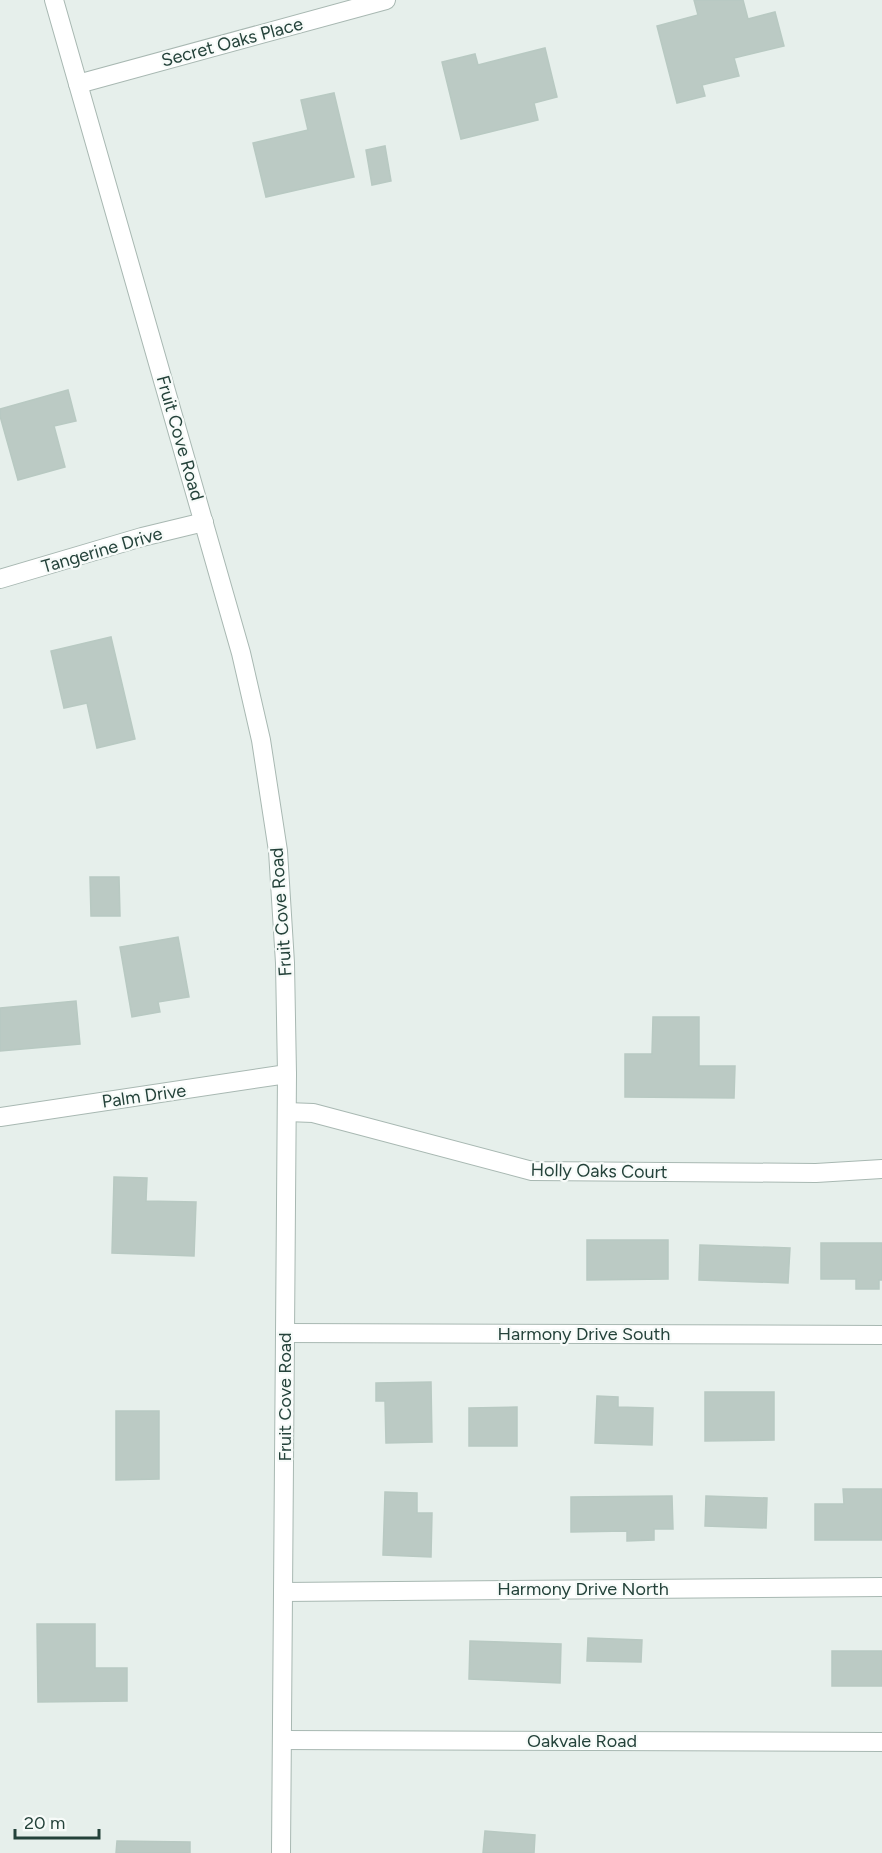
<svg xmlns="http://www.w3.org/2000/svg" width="882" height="1853" font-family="Figtree,sans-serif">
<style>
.building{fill:#bbcac4;stroke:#b8c9c2;stroke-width:1.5}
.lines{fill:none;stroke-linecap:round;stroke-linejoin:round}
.minor-casing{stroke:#a8b8b2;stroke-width:20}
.tertiary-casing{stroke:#a8b8b2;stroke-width:20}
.minor{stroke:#fff;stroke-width:18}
.tertiary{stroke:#fff;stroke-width:18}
.labels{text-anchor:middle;stroke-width:4.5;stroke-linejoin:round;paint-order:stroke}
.street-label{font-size:18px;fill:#24423a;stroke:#f7fbf9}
</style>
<rect width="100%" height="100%" fill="#e6efeb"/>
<g class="building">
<path d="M694 0H743L748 19 775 12 784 46 734 58 739 76 702 85 705 96 677 103 657 26 698 15Z"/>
<path d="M545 48 557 97 534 103 538 120 461 139 442 62 475 54 478 65Z"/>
<path d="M334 93 354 177 266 197 253 143 308 130 301 100Z"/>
<path d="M385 146 391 181 372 185 366 150Z"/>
<path d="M68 390 76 421 54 426 65 467 18 480 0 416V409Z"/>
<path d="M111 637 135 739 97 748 87 703 64 708 51 651Z"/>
<path d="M90 877H119L120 916H91Z"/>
<path d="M178 937 189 997 158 1002 160 1012 132 1017 120 947Z"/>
<path d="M76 1001 80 1044 0 1051V1008Z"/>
<path d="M653 1017H699V1066H735L734 1098 625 1097V1054H652Z"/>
<path d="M114 1177 147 1178 146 1201 196 1202 194 1256 112 1253Z"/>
<path d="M587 1240H668V1279L587 1280Z"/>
<path d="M821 1243H882V1280H879V1289H856V1279H821Z"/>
<path d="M700 1245 790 1248 788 1283 699 1280Z"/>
<path d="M431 1382 432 1442 386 1443 385 1401H376V1383Z"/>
<path d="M705 1392H774V1440L705 1441Z"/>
<path d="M597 1396 618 1397V1407L653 1408 652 1445 595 1443Z"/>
<path d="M517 1407V1446H469V1408Z"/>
<path d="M116 1411H159V1479L116 1480Z"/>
<path d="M843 1489H882V1540H815V1504H844Z"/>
<path d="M385 1492 417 1493V1513H432L431 1557 383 1555Z"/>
<path d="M672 1496 673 1529H654V1540L627 1541V1531L571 1532V1497Z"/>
<path d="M706 1496 767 1498 766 1528 705 1526Z"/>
<path d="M37 1624H95V1668H127V1701L38 1702Z"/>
<path d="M588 1638 642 1640 641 1662 587 1661Z"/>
<path d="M470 1641 561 1644 560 1683 469 1679Z"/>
<rect x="832" y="1651" width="50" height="35"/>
<path d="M485 1831 535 1835 534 1853H483Z"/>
<path d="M117 1841 190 1842V1853H116Z"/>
</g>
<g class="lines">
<defs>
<g id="minor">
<path d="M78 84 386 0"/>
<path d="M0 579 142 537 204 522"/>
<path d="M287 1112 313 1113 532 1171 816 1173 882 1169"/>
<path d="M0 1117 287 1074"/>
<path d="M285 1333 882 1335"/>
<path d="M283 1592 882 1587"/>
<path d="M282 1740 882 1742"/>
</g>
<path id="tertiary" d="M54 0 241 653 261 740 278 851 285 963 287 1074 281 1853"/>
</defs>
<use href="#minor" class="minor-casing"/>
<use href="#tertiary" class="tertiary-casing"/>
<use href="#minor" class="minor"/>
<use href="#tertiary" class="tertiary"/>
</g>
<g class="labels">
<g class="street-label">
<text transform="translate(232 42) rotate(-15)" y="6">Secret Oaks Place</text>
<text transform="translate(180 438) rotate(74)" y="6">Fruit Cove Road</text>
<text transform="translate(102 550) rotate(-16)" y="6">Tangerine Drive</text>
<text transform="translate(281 912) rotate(-94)" y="6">Fruit Cove Road</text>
<text transform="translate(144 1096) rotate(-8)" y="6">Palm Drive</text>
<text transform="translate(599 1171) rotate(1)" y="6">Holly Oaks Court</text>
<text x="584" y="1340">Harmony Drive South</text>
<text transform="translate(285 1397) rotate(-90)" y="6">Fruit Cove Road</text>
<text x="583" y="1595">Harmony Drive North</text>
<text x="582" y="1747">Oakvale Road</text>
</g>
</g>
<path d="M15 1829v9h84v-9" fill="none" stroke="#24423a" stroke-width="3"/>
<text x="24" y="1829" font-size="18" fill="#24423a" stroke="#f7fbf9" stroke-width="4.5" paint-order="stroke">20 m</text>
</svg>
